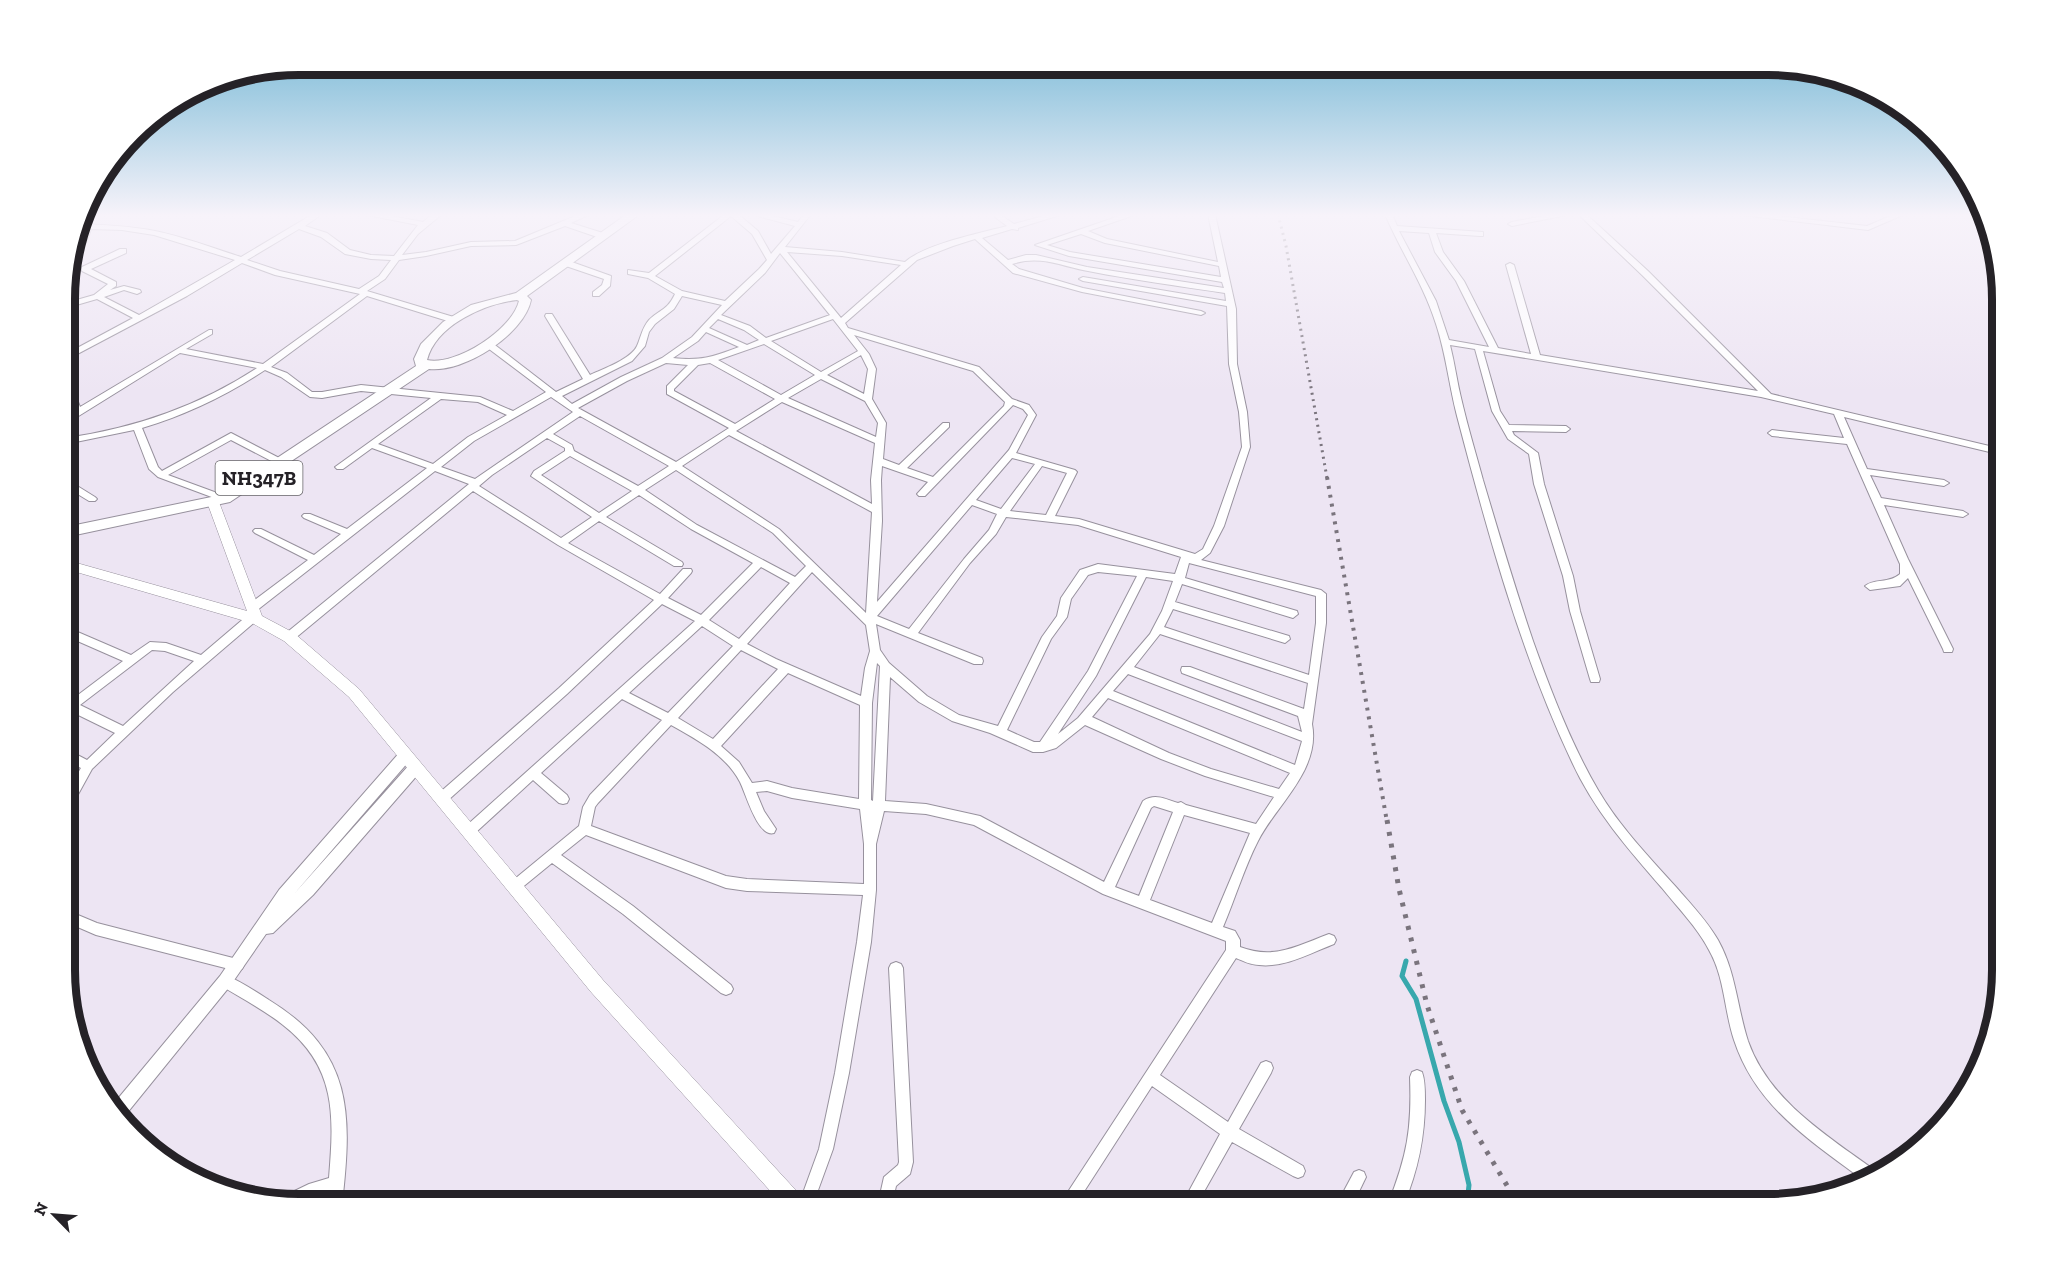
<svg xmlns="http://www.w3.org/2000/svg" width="2067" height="1269" font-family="'Zilla Slab',serif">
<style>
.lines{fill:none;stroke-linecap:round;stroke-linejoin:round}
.stream{stroke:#38a8ad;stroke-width:5}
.minor-casing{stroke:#97919d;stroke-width:2}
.tertiary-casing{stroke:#97919d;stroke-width:2}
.secondary-casing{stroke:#97919d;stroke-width:1}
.trunk-casing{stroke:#97919d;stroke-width:2}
.minor{fill:#fff;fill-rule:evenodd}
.tertiary{fill:#fff;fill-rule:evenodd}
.secondary{fill:#fff;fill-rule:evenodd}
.trunk{fill:#fff;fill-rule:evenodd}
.rail-far2{stroke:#7a747d;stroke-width:3;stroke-dasharray:2 4.5;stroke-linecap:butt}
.rail-far1{stroke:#7a747d;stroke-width:4;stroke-dasharray:3 6;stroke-linecap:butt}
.rail{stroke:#7a747d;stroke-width:5;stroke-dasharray:4 8;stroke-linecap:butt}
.labels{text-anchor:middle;stroke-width:4.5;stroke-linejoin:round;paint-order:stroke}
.shield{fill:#fff;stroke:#666468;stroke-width:1.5}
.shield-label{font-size:20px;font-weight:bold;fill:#252227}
.rim{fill:none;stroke:#252227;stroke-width:8}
</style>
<rect width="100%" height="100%" fill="#ede5f3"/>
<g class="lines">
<path class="stream" d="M1406 961 1402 976 1416 999 1444 1101 1459 1142 1469 1185 1467 1204"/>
<defs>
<g id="minor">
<path d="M85 214H93L81 222Z"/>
<path d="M313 214H322L305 226 327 233 350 250 371 255 394 256 418 225 362 214H380L423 222 433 214H442L418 234 402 255 426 252 471 242 515 241 580 214H590L571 223 606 234V238H600L565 226 516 245 471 246 426 256 399 260 385 279 367 291 457 318V322H451L367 296 271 367 287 373 312 392H322L361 385 480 397 513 411 546 392 485 346V342H491L556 392 583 379 545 316 546 314H552L590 375C603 369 631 359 637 346 641 337 642 328 649 320 660 309 667 311 675 294L648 278 628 274V270L649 273 725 214H738L758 231 771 254 795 226 750 214H764L798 222 804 214H811L785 247 842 252 905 262C925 244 981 233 1007 226L991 214H999L1014 224 1050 214H1063L1018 228V230L1012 229 982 238 1008 260 1026 255H1036L1087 267 1224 288 1222 282 1069 256 1035 245 1125 214H1137L1088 231 1107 239 1218 262 1208 214H1215L1236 309 1237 364 1247 412 1250 447 1224 526 1210 553 1201 560 1321 590 1326 594V623L1312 724C1321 770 1276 805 1258 841 1244 868 1235 899 1223 927L1235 931 1240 940V947C1274 960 1297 946 1329 934L1334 936 1336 940 1334 944C1311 953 1284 968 1259 965 1251 965 1243 961 1236 958L1160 1075 1228 1122 1261 1063 1266 1061 1271 1063 1273 1068 1271 1073 1239 1129 1303 1166 1305 1171 1303 1176 1298 1178 1293 1176 1232 1142 1197 1204H1182L1220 1134 1152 1086 1076 1204H1060L1226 950V941L1103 894 974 825 926 814 884 811 876 844V890L871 942 849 1073 833 1149 813 1204H799L819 1149 835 1073 857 942 863 895 747 891 726 888 586 835 561 855 633 906 731 985 733 989 731 993 726 995 721 993 623 914 552 863 519 890 515 892 511 890 509 886 511 882 579 826 583 807 590 795 662 720 622 699 541 773 567 795 569 799 567 803 563 804 559 803 533 780 474 834 470 835 466 834 464 830 466 826 695 621 662 604 567 694 446 802 442 803 438 802 436 798 438 794 559 688 654 600 558 545 473 491 293 640H285L284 637 285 634 469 484 435 471 256 611H248L247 608 248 605 308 560 255 533 253 531 255 529H261L314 555 341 534 304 518 302 516 304 514H310L347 529 427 468 372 448 343 469H337L335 467 431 398 361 391 322 398 310 397 281 377 265 370C227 395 186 415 142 428L158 467 162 471 231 433 285 461 287 463 285 465H279L231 440 168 475 228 497 230 499 228 501 225 502 158 477 149 469 134 430 66 444V438C135 428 199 406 257 368L180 353 77 417 74 424 66 428V421L72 407 66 393V379L70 381 80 407 209 330H212V334L186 349 263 364 360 294 275 275 242 263 187 296 66 360V354L133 318 97 299 66 308V303L94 295 108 284 82 271V267L120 249H126V253L91 269 116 282V286L110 290 124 286 140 290 141 292 137 294 124 290 104 297 139 315 235 260 154 235 122 230 91 229C87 242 82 253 69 259L72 251 80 243 84 228H79L80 224C105 225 130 226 155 231 184 237 213 248 241 257ZM731 216 752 234 767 260 759 269 725 301 682 291 655 276ZM299 229 321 237 345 254 371 259 391 260 379 276 359 289 280 271 247 260ZM1081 234 1105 243 1219 266 1221 277 1070 252 1047 245ZM975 239 1013 273 1082 292 1201 315 1205 313 1201 311 1083 288 1019 269 1012 264C1041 255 1060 266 1088 271 1133 280 1179 286 1225 293L1226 301 1083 277 1079 279 1083 281 1227 306 1229 364 1239 412 1242 447 1214 526 1203 549 1195 554 1079 519 1055 516 1077 472 1075 470 1016 453 1036 415 1029 405 1012 399 979 367 848 328 845 323 917 260 953 246ZM787 252 842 256 901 265 841 318ZM780 253 830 315 766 338 750 326 721 315 765 273ZM682 296 722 305 692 337 662 358 621 377 572 404 562 396 632 361 645 346 649 332 655 324 674 309ZM718 319 744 330 759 340 747 345 709 328ZM833 319 858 351 821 372 771 341ZM706 332 739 347C712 357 702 361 673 358L698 341ZM854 335 973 371 1005 402 1004 406 933 477 907 468 949 427V423H943L899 465 883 459 886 423 872 399 876 369 869 354ZM764 344 815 375 781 395 718 360ZM861 355 868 369 864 394 827 375ZM666 363 688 365 667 386V394L729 428 676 462 578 408 627 381ZM710 363 775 399 735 424 674 391V389L698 365ZM821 379 865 401 878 423 876 437 788 398ZM551 397 573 412 475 479 441 467 474 441ZM441 399 478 402 507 415 468 437 433 464 378 444ZM782 402 875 443 871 480 872 504 736 431ZM1013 405 1023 409 1028 415 1009 450 877 602 882 521 881 480 882 466 928 482 917 494 919 496H925ZM580 416 669 466 638 486 574 451 572 445 553 434ZM729 435 872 512 866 613 779 529 682 466ZM547 438 565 448V451L534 471 531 476 592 517 561 538 479 486 492 475ZM570 456 632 491 599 513 541 475ZM1012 458 1035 464 1001 509 976 500ZM1042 466 1067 473 1046 515 1010 511ZM676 470 773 533 806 566 795 577 697 525 645 490ZM639 495 691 529 753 563 701 615 668 598 691 573 692 571 691 569H683L660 594 568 543 599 521 674 566H682L683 564 682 562 606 517ZM972 505 997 514 989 530 964 559 909 629 877 616ZM1006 517 1078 525 1181 557 1175 574 1098 564 1080 570 1061 598 1057 616 1042 637 998 726 959 715 927 696 889 663 880 650 876 624 974 664H982L983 661 982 658 918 633 970 563 996 534ZM1189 563 1316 596V623L1309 675 1164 627 1173 609 1285 643 1290 639 1289 636 1175 602 1182 584 1293 618 1298 614 1297 611 1185 578ZM761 567 790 583 739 639 709 620ZM812 572 866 625 870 651 865 668 861 696 776 659 747 644ZM1098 572 1137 576 1088 671 1040 742H1034L1007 730 1051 639 1067 617 1071 599 1088 575ZM1146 577 1173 581 1162 611 1150 634 1078 718 1058 734 1096 676ZM702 626 733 646 668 713 629 693ZM1160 634 1308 683 1304 709 1190 667H1182L1181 670 1182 673 1298 716 1302 732 1134 667ZM741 650 778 669 713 739 678 718ZM877 663 880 666 873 801 871 800 872 703ZM788 673 860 705 859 799 792 788 767 781 752 783 739 762 721 746ZM1128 674 1302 741 1295 765 1113 691ZM890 677 919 702 952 721 990 733 1033 752H1043L1056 748 1085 725 1161 759 1205 776 1274 797 1256 824 1186 805 1181 802 1178 803C1165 799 1155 793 1143 801L1104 882 980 816 926 804 885 801ZM1108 698 1290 773 1279 789 1211 769 1169 753 1092 717ZM671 725C696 739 726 755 740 782 746 794 758 838 774 833L776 829 764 811 756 792 767 791 792 798 860 809 864 844V884L747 879 726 876 591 826 595 807 598 803ZM1154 806 1173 812 1139 896 1115 887 1151 808ZM1184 815 1250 833 1212 923 1150 900Z"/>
<path d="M1385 214H1392L1397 226 1483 232V236H1480L1436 233 1443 252 1464 281 1498 348 1531 354 1506 265 1510 263 1514 265 1540 355 1758 391 1642 275 1578 214H1586L1648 271 1771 394 2002 449V455L1844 417 1867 469 1944 480 1949 483 1944 486 1870 475 1881 498 1963 511 1968 514 1963 517 1884 505 1908 559 1953 649 1952 652H1944L1943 649 1908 578 1900 586 1870 590 1865 586C1875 578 1888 584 1900 574V564L1847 444 1772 436 1768 433 1772 430 1844 438 1834 414 1761 397 1483 351 1500 411 1509 425 1566 426 1570 429 1566 432 1512 431 1514 435 1538 453 1544 484 1573 576 1580 611 1600 679 1599 682H1591L1590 679 1570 611 1563 576 1534 484 1529 454 1508 439 1492 411 1475 349 1450 345C1455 364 1457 383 1462 402 1468 428 1476 454 1483 480 1499 534 1515 588 1533 641 1551 691 1571 744 1598 790 1619 826 1649 857 1676 887 1691 904 1707 921 1718 940 1736 972 1737 1007 1748 1041 1769 1101 1828 1136 1877 1172L1879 1175 1863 1180C1810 1140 1756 1107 1734 1040 1724 1010 1725 978 1709 950 1697 927 1678 908 1662 888 1628 849 1594 810 1572 762 1520 652 1488 534 1457 416 1449 385 1446 354 1436 324 1424 285 1400 250 1385 214ZM1399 231 1429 233 1435 252 1456 281 1489 347 1449 340 1436 301Z"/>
<path d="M1554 214H1572L1512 226 1508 224 1512 222Z"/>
<path d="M1734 214H1761L1867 226 1895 214H1905L1868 230Z"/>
<path d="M563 261H569L611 276 610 286 599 296H593V292L602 285 604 279 563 265Z"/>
<path d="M66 479 95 497 97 499 95 501H89L66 487Z"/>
<path d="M252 614 257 618 256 621 173 692 92 769 70 809 66 810V793L81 768 66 760V749L87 760 115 733 66 709V700L70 701 123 661 66 636V627L131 655 150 642 166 643 201 655 248 615ZM152 650 165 651 194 661 123 726 80 705Z"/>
<path d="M66 910 97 923 237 959 242 961 244 965 242 969 237 971 96 935 66 922Z"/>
<path d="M896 962 901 964 903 968 913 1162 910 1174 896 1186 892 1204H878L884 1177 898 1165 899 1162 889 968 891 964Z"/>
<path d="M225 975C240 981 255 991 269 1000 354 1052 352 1115 342 1204H328V1194L299 1204 278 1202 280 1198 309 1184 329 1178C334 1116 337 1067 283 1025 263 1009 241 998 220 985L218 981 220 977Z"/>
<path d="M1417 1070 1422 1072C1425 1080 1425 1091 1425 1100 1425 1137 1418 1170 1404 1204H1388C1407 1156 1412 1129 1410 1077L1412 1072Z"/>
<path d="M1359 1170 1364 1172 1366 1177 1353 1204H1337L1354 1172Z"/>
</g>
<path id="tertiary" d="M405 751 410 752 412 756 410 760 294 894 410 764 415 763 420 764 422 768 420 772 313 895 273 933 266 934 230 986 123 1118 111 1107 220 976 279 890 400 752Z"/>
<path id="secondary" d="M213 498 219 502 262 616 294 633 359 689 603 980 802 1197 805 1204H782L591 992 349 697 284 641 252 623 66 569V560L247 611 207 502Z"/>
<path id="trunk" d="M627 214H640L527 296 531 300C524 334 465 373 429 369L230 502 66 537V527L221 495 416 366 414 359 421 344 443 322 471 305 516 293ZM517 300 519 301C512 330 456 366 427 360 436 325 484 304 517 300Z"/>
</defs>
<use href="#minor" class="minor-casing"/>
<use href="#tertiary" class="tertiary-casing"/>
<use href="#secondary" class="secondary-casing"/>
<use href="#trunk" class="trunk-casing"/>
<use href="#minor" class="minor"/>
<use href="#tertiary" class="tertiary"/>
<use href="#secondary" class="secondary"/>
<use href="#trunk" class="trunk"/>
<path class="rail-far2" d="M1278 214 1286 246 1327 478"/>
<path class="rail-far1" d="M1327 477 1387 822"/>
<path class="rail" d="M1387 820 1399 889 1427 1005 1462 1110 1518 1204"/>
</g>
<linearGradient id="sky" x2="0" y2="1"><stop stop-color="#61afd0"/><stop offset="0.55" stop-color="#f7f3fa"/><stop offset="1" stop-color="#f7f3fa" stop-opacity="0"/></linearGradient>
<rect width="2067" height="392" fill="url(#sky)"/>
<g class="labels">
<rect class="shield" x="215.5" y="461" width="87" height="34" rx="4.5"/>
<g class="shield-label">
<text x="259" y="485">NH347B</text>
</g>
</g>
<path d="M0 0H2067V1269H0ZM299 75H1768A224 224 0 0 1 1992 299V970A224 224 0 0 1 1768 1194H299A224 224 0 0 1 75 970V299A224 224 0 0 1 299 75Z" fill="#fff" fill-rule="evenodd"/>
<path class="rim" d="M299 75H1768A224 224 0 0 1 1992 299V970A224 224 0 0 1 1768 1194H299A224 224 0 0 1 75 970V299A224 224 0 0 1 299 75Z"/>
<g transform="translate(54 1215) rotate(295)" stroke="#ffffff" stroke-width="4.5" paint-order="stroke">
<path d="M0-4.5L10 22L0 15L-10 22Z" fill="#252227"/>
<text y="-9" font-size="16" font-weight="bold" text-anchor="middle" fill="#252227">N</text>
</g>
</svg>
